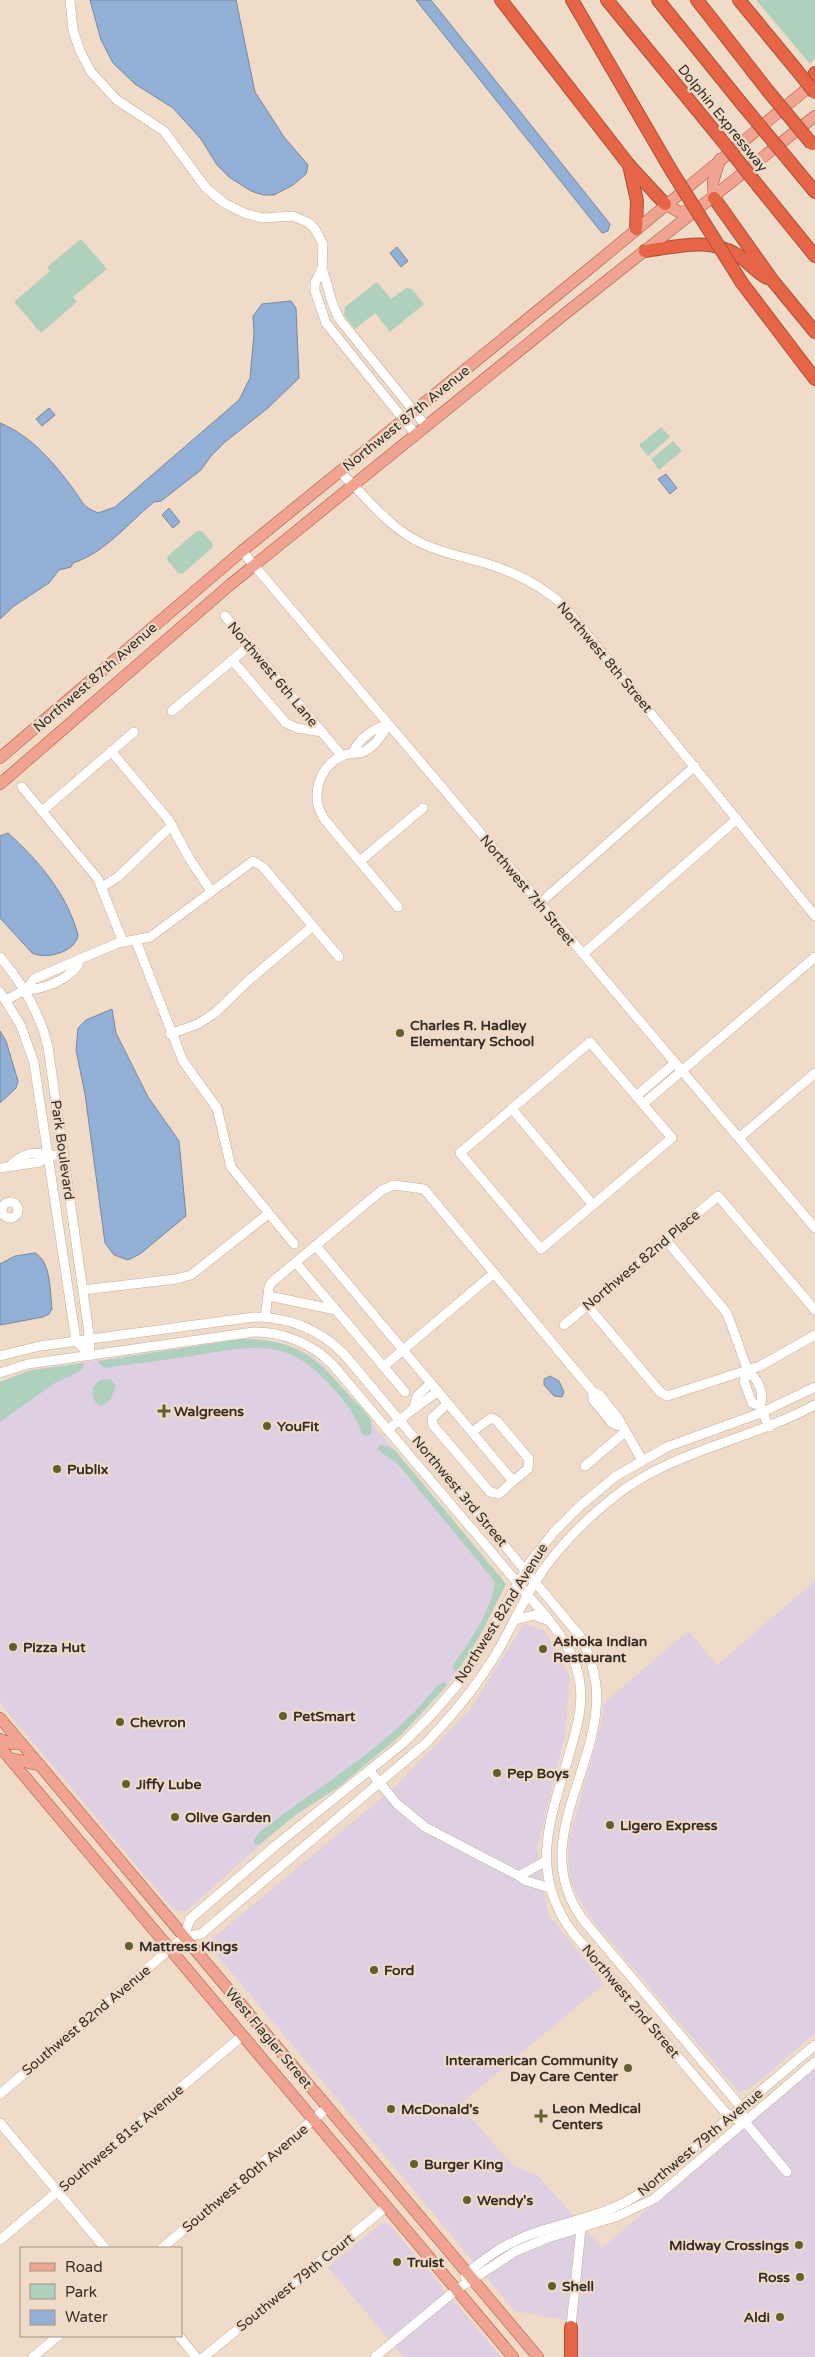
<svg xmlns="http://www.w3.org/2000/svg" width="815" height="2357" font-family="'Varela Round',sans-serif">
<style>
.commercial{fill:#decfe2}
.green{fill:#b0d0be}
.water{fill:#92b0d5;stroke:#7688a0}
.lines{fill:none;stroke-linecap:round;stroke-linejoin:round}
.minor-casing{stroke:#c1ae9b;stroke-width:10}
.major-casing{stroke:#a7513a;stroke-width:12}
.highway-casing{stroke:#a7513a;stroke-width:14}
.minor{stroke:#fff;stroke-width:9}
.major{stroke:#efa390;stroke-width:11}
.highway{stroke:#e56546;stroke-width:12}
.highway-bridge-casing{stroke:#a7513a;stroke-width:14;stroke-linecap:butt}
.highway-bridge{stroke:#e56546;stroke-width:12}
.poi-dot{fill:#615f2c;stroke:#efdbc7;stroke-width:2}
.labels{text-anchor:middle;stroke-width:4.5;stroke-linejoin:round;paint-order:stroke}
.street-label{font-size:14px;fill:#342c25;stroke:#efdbc7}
.poi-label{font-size:14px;font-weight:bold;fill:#342c25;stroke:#efdbc7;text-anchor:start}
</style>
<rect width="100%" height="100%" fill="#efdbc7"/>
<g class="commercial">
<path d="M243 1339 266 1340 288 1345 310 1355 324 1366 506 1584 471 1651 447 1685 418 1718 340 1786 284 1824 186 1911 174 1910 0 1703V1382L31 1370Z"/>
<path d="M815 1581V2033L751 2088 739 2092 589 1916 572 1885 568 1861 569 1840 601 1725 604 1703 688 1631 717 1665Z"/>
<path d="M524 1624 544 1630 570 1676 565 1734 537 1848 548 1914 604 1984 459 2105 514 2166 538 2176 602 2248 815 2068V2357H579V2322L515 2311 207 1943 397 1785 470 1710Z"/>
<path d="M387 2223 390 2225 501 2357H404L328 2267 381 2224Z"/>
</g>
<g class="green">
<path d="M756 0H815V58L810 64Z"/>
<path d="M81 239 107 269 73 297 77 302 41 333 14 302 50 271 47 267Z"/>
<path d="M377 282 391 299 406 288 412 289 424 304 390 332 375 313 355 329 344 315 345 307Z"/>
<path d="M661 427 670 437 648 456 639 445Z"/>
<path d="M673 441 682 451 659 470 651 459Z"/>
<path d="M197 531H202L213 544 212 548 182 574 178 573 167 560 168 556Z"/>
<path d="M243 1339C297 1340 315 1356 348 1394 355 1402 367 1412 371 1421 372 1425 370 1428 372 1432L368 1436 362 1434C356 1415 345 1401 331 1386 286 1336 253 1346 192 1356 163 1360 134 1364 105 1368L98 1363V1361Z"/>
<path d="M84 1363 82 1370 55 1383 0 1422V1382L31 1370Z"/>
<path d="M111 1379 116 1386 111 1399 101 1407C94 1403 91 1396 93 1387L100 1380Z"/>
<path d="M381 1445 394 1449 506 1584 481 1634 457 1672 453 1670V1665C470 1641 491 1612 495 1582L398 1464 379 1451 378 1448Z"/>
<path d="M444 1682 447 1685 401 1735 340 1786 298 1813 260 1844 254 1845V1839L261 1831C320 1785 390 1746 437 1686Z"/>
</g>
<g class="water">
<path d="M90 0H236L255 92 284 137 308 165 306 174 293 185 274 195H263L251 191 229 177 217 165 201 139 173 108 135 84 113 63 101 40Z"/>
<path d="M416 0H431L610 224 608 231 602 233Z"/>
<path d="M397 247 408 261 401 267 390 253Z"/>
<path d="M291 301 296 308 299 378 268 408 225 442 211 456 201 470 161 501 154 502C129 522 105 553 73 563L71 567 59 570 49 583 14 606 0 619V423C32 436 54 463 74 490 84 504 81 505 98 513L115 507 239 400 250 378 254 334 253 316 262 304Z"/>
<path d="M49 408 55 415 42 426 36 419Z"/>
<path d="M666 474 677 488 670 494 658 479Z"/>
<path d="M169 508 180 522 173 528 162 515Z"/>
<path d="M8 833C39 861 67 894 78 935 76 952 46 960 32 953L0 918V836Z"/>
<path d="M112 1009 116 1033 148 1097 179 1141 186 1216 140 1254 128 1260 114 1255 105 1243 85 1094 76 1050 78 1028 86 1020Z"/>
<path d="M0 1031 6 1041 18 1081 16 1088 0 1103Z"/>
<path d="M35 1253C51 1261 50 1292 52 1309L49 1314 43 1317 0 1325V1264L15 1256Z"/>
<path d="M550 1376 559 1381 564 1392 562 1397 554 1396 544 1385V1379Z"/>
</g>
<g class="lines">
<defs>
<g id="minor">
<path d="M70 0 73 30 80 51 91 72 117 100 164 131 206 188 224 203 244 213 262 218 293 216 309 223 315 229 323 244 322 269 315 283V291L326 323 416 435"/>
<path d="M322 269C329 286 330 304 340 320L426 426"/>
<path d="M340 472C365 495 388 527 419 542 441 553 465 557 488 564 517 573 542 586 564 606L815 916"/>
<path d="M242 551 815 1228"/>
<path d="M225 616 342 756"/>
<path d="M232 660 286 723 297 728 322 732"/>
<path d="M172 711 249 646"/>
<path d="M388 724C383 734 374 747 363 752 357 754 350 753 344 755 318 766 309 798 325 820L398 907"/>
<path d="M111 751 168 819 189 858 211 891"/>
<path d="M353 753C359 738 373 729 388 724"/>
<path d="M22 787 98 879 123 942"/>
<path d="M42 811 134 732"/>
<path d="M360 861 423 808"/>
<path d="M102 887 118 877 172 825"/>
<path d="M540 903 695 766"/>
<path d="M136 941 183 1061 217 1108 231 1167 294 1244"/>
<path d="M583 954 737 819"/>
<path d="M0 957C23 984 40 1012 48 1047L88 1326 90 1355"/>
<path d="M79 960 78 965C66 981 44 989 25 990L34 979 87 956 118 943 150 937 253 861 263 867 339 957"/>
<path d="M0 992 21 1026 34 1063 76 1341 90 1355"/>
<path d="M6 1000 25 990"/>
<path d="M170 1034 198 1024 215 1013 249 980 313 926"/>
<path d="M590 1042 672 1138 541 1249 460 1153Z"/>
<path d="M636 1096 675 1063"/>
<path d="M643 1104 815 957"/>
<path d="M512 1109 593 1205"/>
<path d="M739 1138 815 1073"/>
<path d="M11 1165C22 1154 35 1150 48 1156"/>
<path d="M0 1168 40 1162 48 1156 64 1154"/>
<circle cx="10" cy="1210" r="8"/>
<path d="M665 1239 727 1313 748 1371"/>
<path d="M316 1246 513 1481 528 1469 529 1459 497 1421 491 1418 472 1432"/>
<path d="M83 1290 176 1279 191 1275 268 1214"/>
<path d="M269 1296 336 1310 296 1263"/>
<path d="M587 1305 660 1392 667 1396 760 1366 815 1335"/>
<path d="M336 1310 405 1392"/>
<path d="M265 1317 269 1287 272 1282 382 1190 394 1185 424 1189 593 1392 600 1395 618 1418 642 1460"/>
<path d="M564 1325 718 1196 815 1310"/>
<path d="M0 1356 40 1346 254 1317C288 1317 319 1329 344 1354L580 1636C592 1659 599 1684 596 1710 589 1783 531 1851 584 1921L741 2107 745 2122 787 2172"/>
<path d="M384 1366 494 1273"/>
<path d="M0 1373 28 1364 254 1332C283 1332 311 1343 332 1364L549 1620C564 1640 577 1659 580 1684 583 1707 577 1727 571 1748 552 1815 526 1870 573 1933L724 2111 730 2117 745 2122"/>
<path d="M593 1392V1400L612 1423 620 1426"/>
<path d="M448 1403 432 1418 433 1425 490 1492 499 1494 513 1481"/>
<path d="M760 1406 752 1403 744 1381 748 1371C758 1379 765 1393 760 1406L769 1427"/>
<path d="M414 1407 417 1396 431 1383"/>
<path d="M388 1430C404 1415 421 1404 438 1391"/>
<path d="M585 1466 625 1432"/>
<path d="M515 1620 534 1615 547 1620"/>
<path d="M370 1771 397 1804 425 1827 519 1876 524 1880 550 1888"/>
<path d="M519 1876 546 1861"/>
<path d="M184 1937 190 1919 275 1846 402 1744 434 1712 458 1684 478 1653 530 1562 554 1532 581 1505 616 1476 667 1447 763 1412 815 1387"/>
<path d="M0 2094 184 1937 201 1934 425 1744C449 1719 472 1692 491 1662 508 1636 519 1608 535 1582 556 1549 585 1520 615 1496 674 1450 750 1440 815 1405"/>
<path d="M0 2123 105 2248"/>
<path d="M0 2240 242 2036"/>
<path d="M162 2248 327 2108"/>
<path d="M465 2277C471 2269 480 2263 488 2257 534 2222 593 2225 639 2194L815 2045"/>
<path d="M571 2327 581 2228"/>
<path d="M179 2336 196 2357"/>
<path d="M33 2357 58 2336"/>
<path d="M204 2357 386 2207"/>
<path d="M375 2357 456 2290 516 2251 545 2239 618 2216 654 2199 815 2062"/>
</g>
<g id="major">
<path d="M714 198 713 182 720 159"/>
<path d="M665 204 679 212 699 210"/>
<path d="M0 758 242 551 584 273 815 82"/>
<path d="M0 784 231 584 566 313 815 116"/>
<path d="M0 1718 538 2357"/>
<path d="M0 1739 12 1744H22"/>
<path d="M0 1747 513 2357"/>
<path d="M10 1759C21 1759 29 1764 40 1765"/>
</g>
<g id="highway">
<path d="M501 0 629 165 665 204"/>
<path d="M572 0 671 170"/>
<path d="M607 0 716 133"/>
<path d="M658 0 742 104"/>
<path d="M697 0 768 91"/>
<path d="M739 0 795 68"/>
<path d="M811 85 815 73"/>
<path d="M791 163 815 192"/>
<path d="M629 165 637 201 636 229"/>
<path d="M759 187 815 256"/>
<path d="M714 198 773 281 815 332"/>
<path d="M645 251C676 247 707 237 736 254 748 261 755 272 767 278"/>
<path d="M742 283 815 379"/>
<path d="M571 2327V2357"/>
</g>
</defs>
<use href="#minor" class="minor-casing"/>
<use href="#major" class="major-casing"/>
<use href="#highway" class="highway-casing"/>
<use href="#minor" class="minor"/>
<use href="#major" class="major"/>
<use href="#highway" class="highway"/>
<defs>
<g id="highway-bridge">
<path d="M795 68 815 93"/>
<path d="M768 91 812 144"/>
<path d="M742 104 791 163"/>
<path d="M716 133 759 187"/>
<path d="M671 170 742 283"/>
</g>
</defs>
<use href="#highway-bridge" class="highway-bridge-casing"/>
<use href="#highway-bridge" class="highway-bridge"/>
</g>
<g class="poi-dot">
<circle cx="400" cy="1033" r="5"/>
<path d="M161.5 1403.5h5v5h5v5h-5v5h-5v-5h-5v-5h5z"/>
<circle cx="267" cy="1426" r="5"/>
<circle cx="57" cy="1469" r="5"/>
<circle cx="13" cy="1647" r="5"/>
<circle cx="543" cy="1649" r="5"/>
<circle cx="283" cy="1716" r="5"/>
<circle cx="120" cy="1722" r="5"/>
<circle cx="497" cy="1773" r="5"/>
<circle cx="126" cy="1784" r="5"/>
<circle cx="175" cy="1817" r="5"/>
<circle cx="610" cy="1825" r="5"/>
<circle cx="129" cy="1946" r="5"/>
<circle cx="374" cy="1970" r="5"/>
<circle cx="628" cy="2068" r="5"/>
<circle cx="391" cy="2109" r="5"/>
<path d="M538.5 2108.5h5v5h5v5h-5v5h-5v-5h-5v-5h5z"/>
<circle cx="414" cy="2164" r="5"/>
<circle cx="467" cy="2200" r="5"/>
<circle cx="799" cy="2245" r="5"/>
<circle cx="397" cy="2262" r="5"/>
<circle cx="800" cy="2277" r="5"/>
<circle cx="552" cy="2286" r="5"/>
<circle cx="780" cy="2317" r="5"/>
</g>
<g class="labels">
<g class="street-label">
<text transform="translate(723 118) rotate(51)" y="5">Dolphin Expressway</text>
<text transform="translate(406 418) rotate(-39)" y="5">Northwest 87th Avenue</text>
<text transform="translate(605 657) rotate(50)" y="5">Northwest 8th Street</text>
<text transform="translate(273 674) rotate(50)" y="5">Northwest 6th Lane</text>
<text transform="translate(95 677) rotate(-41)" y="5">Northwest 87th Avenue</text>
<text transform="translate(528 890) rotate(50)" y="5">Northwest 7th Street</text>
<text transform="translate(63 1150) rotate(82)" y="5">Park Boulevard</text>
<text transform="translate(641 1260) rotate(-40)" y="5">Northwest 82nd Place</text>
<text transform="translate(460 1491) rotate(50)" y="5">Northwest 3rd Street</text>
<text transform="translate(501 1613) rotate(-58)" y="5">Northwest 82nd Avenue</text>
<text transform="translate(631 2001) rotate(50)" y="5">Northwest 2nd Street</text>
<text transform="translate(86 2020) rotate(-40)" y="5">Southwest 82nd Avenue</text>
<text transform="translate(269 2038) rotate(50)" y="5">West Flagler Street</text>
<text transform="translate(121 2138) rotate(-40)" y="5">Southwest 81st Avenue</text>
<text transform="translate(700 2142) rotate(-40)" y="5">Northwest 79th Avenue</text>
<text transform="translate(245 2178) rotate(-40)" y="5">Southwest 80th Avenue</text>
<text transform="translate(295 2282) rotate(-39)" y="5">Southwest 79th Court</text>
</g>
<g class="poi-label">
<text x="410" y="1030">Charles R. Hadley<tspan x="410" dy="16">Elementary School</tspan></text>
<text x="174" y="1416">Walgreens</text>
<text x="277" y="1431">YouFit</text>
<text x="67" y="1474">Publix</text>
<text x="553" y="1646">Ashoka Indian<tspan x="553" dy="16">Restaurant</tspan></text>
<text x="23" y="1652">Pizza Hut</text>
<text x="293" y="1721">PetSmart</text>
<text x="130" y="1727">Chevron</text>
<text x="507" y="1778">Pep Boys</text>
<text x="136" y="1789">Jiffy Lube</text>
<text x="185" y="1822">Olive Garden</text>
<text x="620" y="1830">Ligero Express</text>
<text x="139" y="1951">Mattress Kings</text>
<text x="384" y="1975">Ford</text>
<text x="618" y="2065" text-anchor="end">Interamerican Community<tspan x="618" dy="16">Day Care Center</tspan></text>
<text x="552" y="2113">Leon Medical<tspan x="552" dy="16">Centers</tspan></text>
<text x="401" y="2114">McDonald's</text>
<text x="424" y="2169">Burger King</text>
<text x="477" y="2205">Wendy's</text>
<text x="789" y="2250" text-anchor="end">Midway Crossings</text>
<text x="407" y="2267">Truist</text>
<text x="790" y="2282" text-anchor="end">Ross</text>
<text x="562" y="2291">Shell</text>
<text x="770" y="2322" text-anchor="end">Aldi</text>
</g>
</g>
<rect x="20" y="2247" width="162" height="90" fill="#efdbc7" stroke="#a49586"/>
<rect x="30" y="2263" width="25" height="8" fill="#efa390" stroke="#a49586"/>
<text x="65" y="2272" font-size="15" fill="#342c25">Road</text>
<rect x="30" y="2284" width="25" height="15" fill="#b0d0be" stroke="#a49586"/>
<text x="65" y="2297" font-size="15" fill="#342c25">Park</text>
<rect x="30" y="2310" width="25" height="15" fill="#92b0d5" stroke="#a49586"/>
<text x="65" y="2322" font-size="15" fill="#342c25">Water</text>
</svg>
